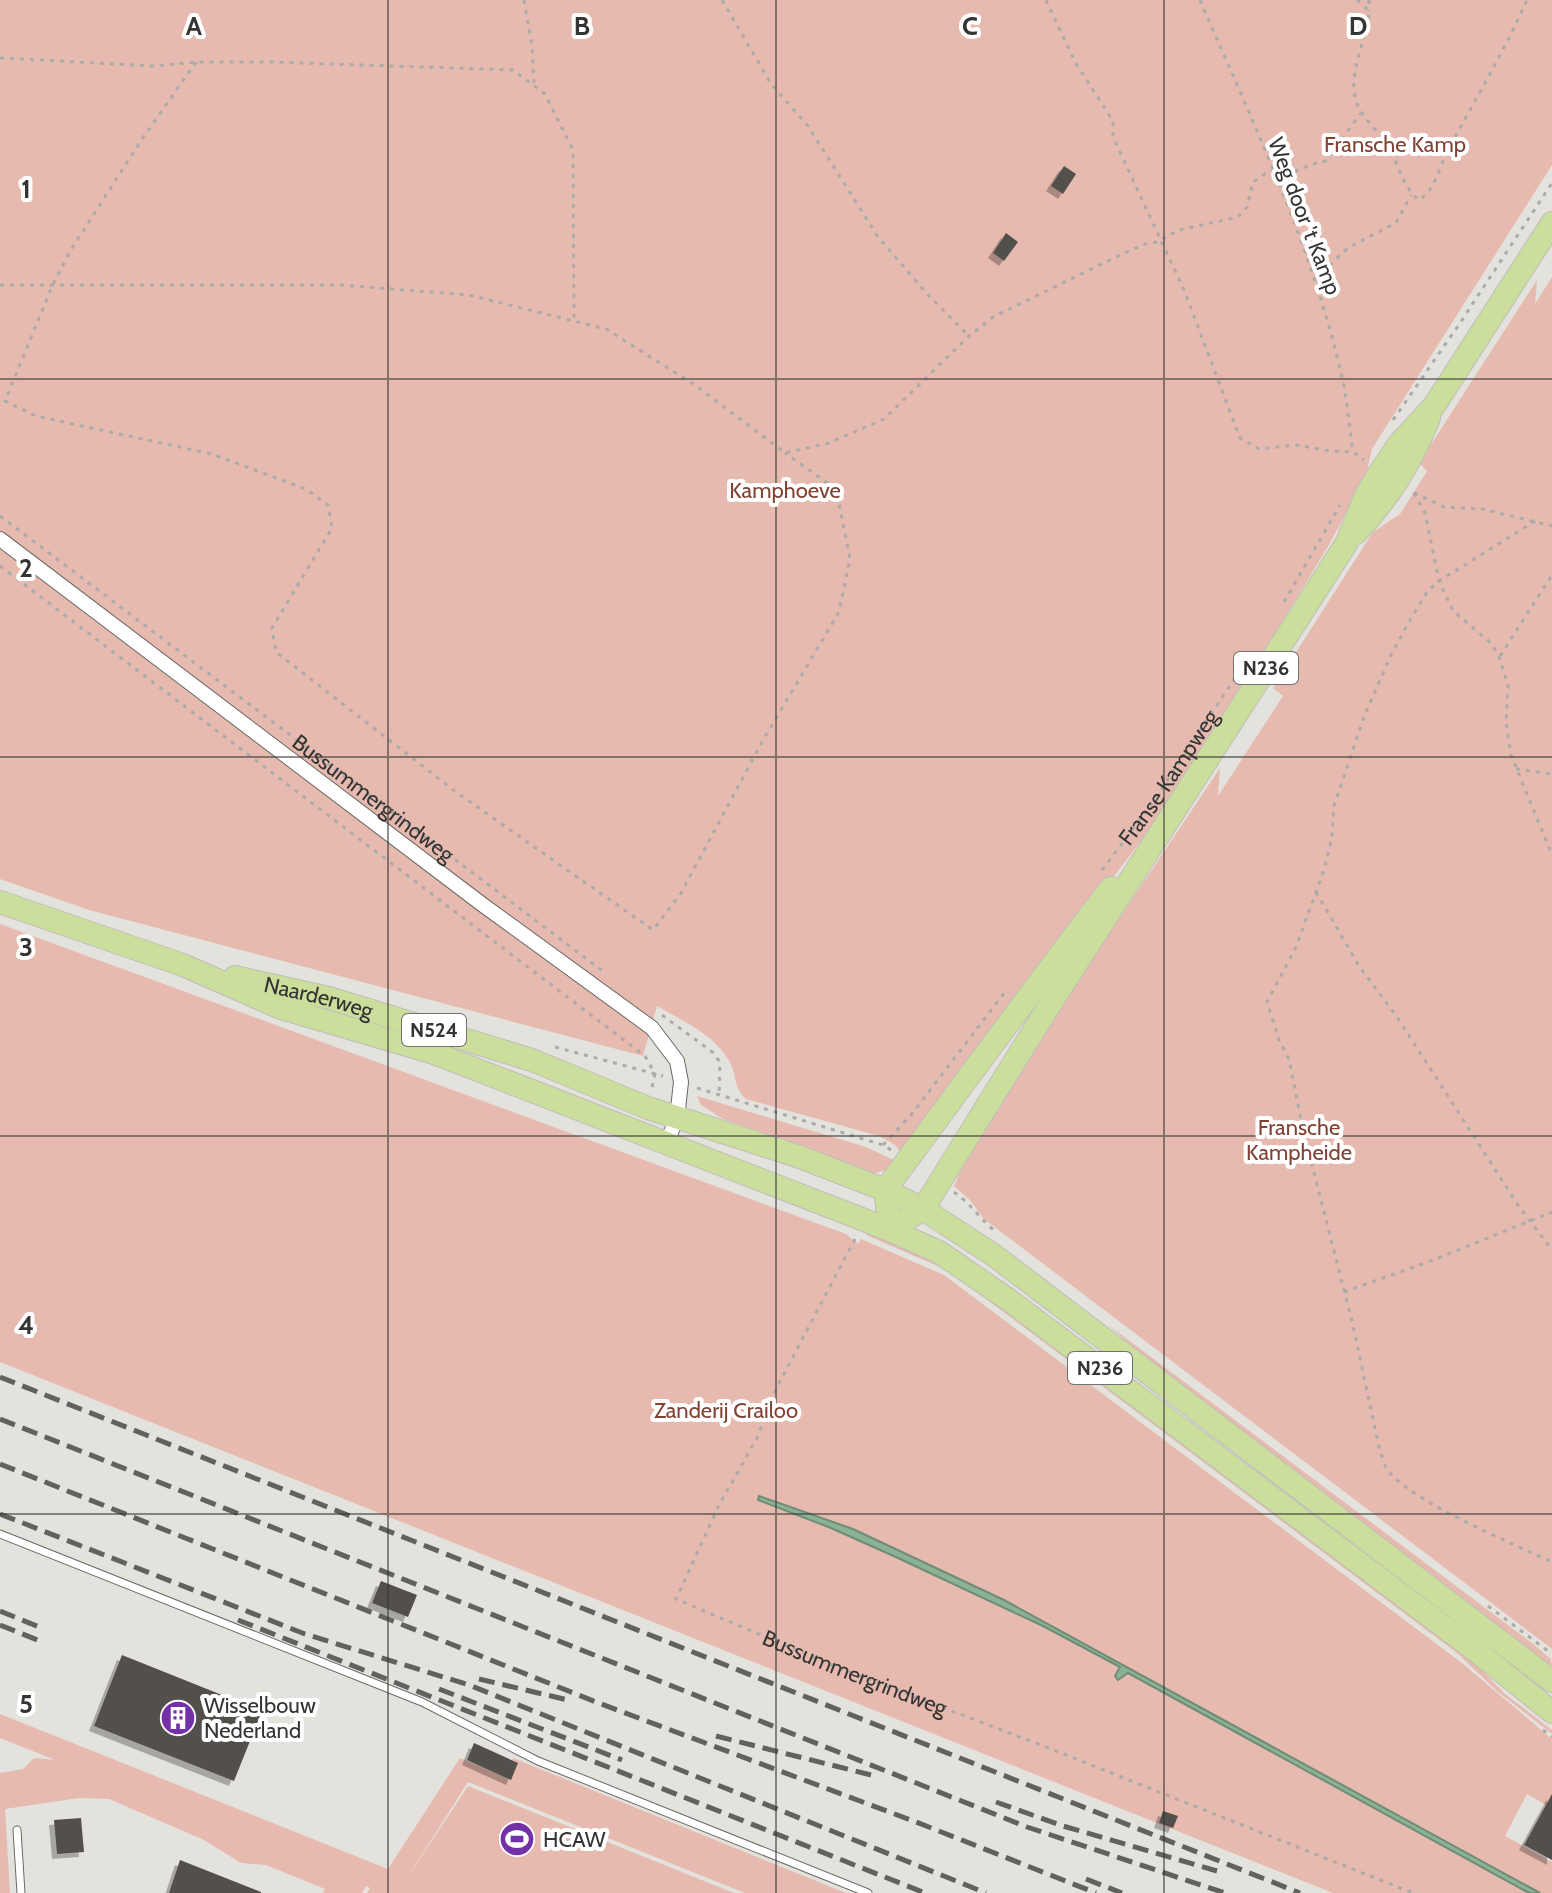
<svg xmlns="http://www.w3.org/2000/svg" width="1552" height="1893" font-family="Cabin,sans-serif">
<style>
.green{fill:#e7baaf}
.water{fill:#8ab294;stroke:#708c77;stroke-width:2}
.building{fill:#53504c;filter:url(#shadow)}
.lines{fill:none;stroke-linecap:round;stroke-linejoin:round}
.service-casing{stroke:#6b6a65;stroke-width:9}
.minor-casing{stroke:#6b6a65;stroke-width:16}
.primary-casing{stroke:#bebebd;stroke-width:24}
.path{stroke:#acaba7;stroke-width:3;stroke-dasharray:4 6;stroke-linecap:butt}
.service{stroke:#fff;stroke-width:7}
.minor{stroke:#fff;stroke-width:14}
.primary{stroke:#cbde9c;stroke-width:22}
.rail{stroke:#61615e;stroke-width:5;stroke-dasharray:16 8;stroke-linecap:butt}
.grid{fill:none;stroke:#343432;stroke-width:2;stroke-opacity:0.55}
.labels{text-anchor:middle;stroke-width:8;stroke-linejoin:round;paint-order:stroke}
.shield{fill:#fff;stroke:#717170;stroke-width:2}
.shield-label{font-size:20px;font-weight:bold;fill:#343432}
.park-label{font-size:22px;fill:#814233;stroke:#fff}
.street-label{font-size:22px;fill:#343432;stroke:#fff}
.poi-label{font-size:22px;fill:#343432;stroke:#fff;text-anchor:start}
.grid-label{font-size:26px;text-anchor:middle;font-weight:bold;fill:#343432;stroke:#fff;stroke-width:8;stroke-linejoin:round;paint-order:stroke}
</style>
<defs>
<filter id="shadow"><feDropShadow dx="-5" dy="5" stdDeviation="0" flood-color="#0004"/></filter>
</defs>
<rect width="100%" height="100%" fill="#e4e2dd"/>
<g class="green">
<path d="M0 0H1552V165L1372 449 1366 475 1329 545 1198 759 1152 826 904 1156 895 1145 879 1136 746 1099C732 1087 738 1074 728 1059 712 1033 682 1021 657 1006L643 1056 89 910 0 879Z"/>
<path d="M1552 277V1649L984 1219 970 1200 954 1186 969 1151 1058 1010 1220 768 1218 796 1283 696 1273 688 1373 532 1400 514 1427 471 1419 463 1537 280 1535 304Z"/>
<path d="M0 924 846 1234 858 1244 861 1239 944 1275 1462 1663 1552 1739V1799L1548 1806 1527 1794 1505 1836 1552 1862V1893H1333L0 1362Z"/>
<path d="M697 1096 866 1147 898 1162 889 1169 873 1174 839 1163 822 1153 723 1119 701 1105Z"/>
<path d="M869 1233 906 1248 953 1271 1470 1658 1505 1694 1552 1730V1734L1497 1691 1457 1653 973 1289 940 1267 866 1235Z"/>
<path d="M1107 1324 1532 1643 1551 1659 1552 1670 1183 1391Z"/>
<path d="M0 1714 388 1869 460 1758 506 1777 513 1758 846 1893H745L468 1782 405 1881 468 1786 734 1893H367L370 1888 366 1886 362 1893H323L325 1889 266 1865 241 1863 204 1840 109 1799 79 1798 5 1809 10 1893H0V1773L23 1769 34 1758 55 1760 0 1738Z"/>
</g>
<path class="water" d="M759 1496 853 1529 1004 1600 1540 1893H1529L1128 1673 1118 1680 1115 1676 1120 1667 1043 1626 898 1558 831 1528 758 1500Z"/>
<g class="building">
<path d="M1064 166 1076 174 1063 194 1051 186Z"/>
<path d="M1006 233 1018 242 1004 261 993 253Z"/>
<path d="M381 1581 417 1595 408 1617 372 1603Z"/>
<path d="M122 1655 262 1711 234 1781 94 1726Z"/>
<path d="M474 1743 518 1763 511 1780 467 1760Z"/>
<path d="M1552 1794V1860L1524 1845Z"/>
<path d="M1163 1811 1178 1816 1173 1828 1159 1823Z"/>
<path d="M81 1818 84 1852 57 1854 54 1820Z"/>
<path d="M180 1860 261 1892V1893H169Z"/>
</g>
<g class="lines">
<defs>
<g id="service">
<path d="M0 1534 422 1702 538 1761 868 1893"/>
<path d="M17 1830 21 1893"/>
</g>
<path id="minor" d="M0 539 483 905 652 1028 677 1061 681 1082 677 1118 666 1144"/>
<g id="primary">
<path d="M1356 533C1389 498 1411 463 1429 418"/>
<path d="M0 902 183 965 281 1008 434 1053 890 1230 939 1252 1009 1300 1475 1650 1552 1712"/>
<path id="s4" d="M235 977 329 998 532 1060 648 1108 800 1157 885 1190 923 1209 995 1256 1552 1681"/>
<path d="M890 1230 923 1209 1049 1006 1346 544 1366 495 1380 472 1399 444 1434 406 1552 223"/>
<path d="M890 1230 885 1190C960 1089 1034 987 1111 888"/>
</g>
</defs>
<use href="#service" class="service-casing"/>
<use href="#minor" class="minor-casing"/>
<use href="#primary" class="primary-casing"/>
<g class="path">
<path d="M524 0 532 46 534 83"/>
<path d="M722 0 771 84 808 126 878 237 928 295 969 336"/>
<path d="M1046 0 1075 62 1113 121V137L1184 290 1240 438 1259 449 1296 445 1331 451 1353 452 1364 460"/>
<path d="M1200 0C1252 121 1311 243 1341 373 1347 398 1349 425 1353 452"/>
<path d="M1357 0 1369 11C1367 43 1341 83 1362 113 1371 127 1385 137 1392 153 1399 168 1405 190 1419 200 1437 188 1439 166 1449 148 1476 99 1504 51 1527 0"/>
<path d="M1369 0V11"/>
<path d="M0 58 154 66 196 62H273L513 70 545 94 573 150 574 322"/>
<path d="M196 62 140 142 71 250 53 284 5 401 36 416 212 454 306 489 328 505 332 528 272 628 276 652 456 792 653 930 681 893 762 742 839 612 850 558 836 489 785 453"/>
<path d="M1276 179C1294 173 1307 164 1326 161L1360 114"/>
<path d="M1162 239 1179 230 1238 217 1247 207 1253 182 1271 170"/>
<path d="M1315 279 1349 247 1396 223 1411 195"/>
<path d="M0 285H340L469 295 606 329 695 385 785 453 829 443 884 419 969 336 993 317 1122 254 1148 243 1161 242"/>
<path d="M1393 420 1458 326 1552 183"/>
<path d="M1414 493 1444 507 1483 509 1552 526"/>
<path d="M1414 493 1425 513 1439 581 1453 611 1491 643 1499 657 1508 685 1506 723 1511 755 1552 855"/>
<path id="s1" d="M0 516 604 972"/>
<path d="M1535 521 1439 581 1427 592 1410 620 1391 655 1364 717 1334 806 1332 837 1324 870 1296 947 1267 1002 1279 1040 1289 1059 1303 1130 1352 1321 1380 1452C1383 1457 1384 1464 1387 1469 1407 1500 1516 1545 1552 1562"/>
<path d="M0 566 645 1056 655 1074 652 1087"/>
<path d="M1284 602 1340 505"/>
<path d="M1500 656 1552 575"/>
<path d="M1516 769 1552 774"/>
<path id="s2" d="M1102 870 1151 805 1239 672"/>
<path d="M1316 892 1359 966 1397 1017 1518 1205 1552 1250"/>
<path d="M662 1015 715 1054 720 1063 719 1095"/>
<path d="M555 1047 663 1076"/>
<path d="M697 1088 883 1145 891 1150"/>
<path d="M883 1145 911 1115 1005 992"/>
<path d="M954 1192C970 1203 980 1219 995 1231"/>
<path id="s3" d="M855 1239 777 1387 757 1438 719 1505 676 1599 832 1665 1046 1747 1413 1893"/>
<path d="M1344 1292 1436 1259 1552 1212"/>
<path d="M1488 1606 1552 1654"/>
<path d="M1543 1730 1552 1737"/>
</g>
<use href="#service" class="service"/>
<use href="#minor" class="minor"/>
<use href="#primary" class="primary"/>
<g class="rail">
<path d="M0 1377 1300 1893"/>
<path d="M0 1419 1027 1827 1225 1893"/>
<path d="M0 1464 596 1702 916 1822 1096 1893"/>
<path d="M0 1514 305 1634 469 1685 986 1893"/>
<path d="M0 1611 44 1629"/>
<path d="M238 1620 925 1893"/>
<path d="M0 1625 40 1641"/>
<path d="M479 1679 568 1700"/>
<path d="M439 1689 622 1760"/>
<path d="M716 1736 871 1775"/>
<path d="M996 1802 1063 1826 1217 1871"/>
<path d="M1086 1879 1122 1893"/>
</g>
</g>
<path class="grid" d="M388 0V1893M776 0V1893M1164 0V1893M0 379H1552M0 757H1552M0 1136H1552M0 1514H1552"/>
<defs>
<symbol id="building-disc" viewBox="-11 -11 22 22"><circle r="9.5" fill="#7231a6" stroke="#fff"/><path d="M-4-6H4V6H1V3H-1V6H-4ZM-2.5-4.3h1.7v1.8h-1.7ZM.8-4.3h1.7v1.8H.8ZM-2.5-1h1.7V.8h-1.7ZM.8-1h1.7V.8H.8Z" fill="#fff"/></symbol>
<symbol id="stadium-disc" viewBox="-11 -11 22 22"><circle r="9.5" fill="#7231a6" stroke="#fff"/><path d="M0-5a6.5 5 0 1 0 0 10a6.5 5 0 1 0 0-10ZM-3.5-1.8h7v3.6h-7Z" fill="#fff"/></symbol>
</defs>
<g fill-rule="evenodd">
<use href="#building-disc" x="158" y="1698" width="40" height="40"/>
<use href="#stadium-disc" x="497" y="1819" width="40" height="40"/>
</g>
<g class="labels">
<g class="shield">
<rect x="1234" y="652" width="64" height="32" rx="6"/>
<rect x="402" y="1014" width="64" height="32" rx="6"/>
<rect x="1068" y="1352" width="64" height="32" rx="6"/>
</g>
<g class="shield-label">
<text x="1266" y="675">N236</text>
<text x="434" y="1037">N524</text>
<text x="1100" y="1375">N236</text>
</g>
<g class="park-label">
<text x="1395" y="152">Fransche Kamp</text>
<text x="785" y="498">Kamphoeve</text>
<text x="1299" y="1135">Fransche<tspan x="1299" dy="25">Kampheide</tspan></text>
<text x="726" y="1418">Zanderij Crailoo</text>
</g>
<g class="street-label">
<text transform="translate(1305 216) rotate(69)" y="8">Weg door 't Kamp</text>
<text dy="8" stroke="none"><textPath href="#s2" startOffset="114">Franse Kampweg</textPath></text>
<text dy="8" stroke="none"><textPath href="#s1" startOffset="468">Bussummergrindweg</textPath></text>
<text dy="8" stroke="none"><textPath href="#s4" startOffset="86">Naarderweg</textPath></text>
<text dy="8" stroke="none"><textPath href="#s3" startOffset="596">Bussummergrindweg</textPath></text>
</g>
<g class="poi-label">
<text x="204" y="1713">Wisselbouw<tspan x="204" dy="25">Nederland</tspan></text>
<text x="543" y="1847">HCAW</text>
</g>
</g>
<g class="grid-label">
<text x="194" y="35">A</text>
<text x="582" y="35">B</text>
<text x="970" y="35">C</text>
<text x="1358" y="35">D</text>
<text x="26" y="198">1</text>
<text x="26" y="577">2</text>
<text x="26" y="956">3</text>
<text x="26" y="1334">4</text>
<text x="26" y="1713">5</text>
</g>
</svg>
